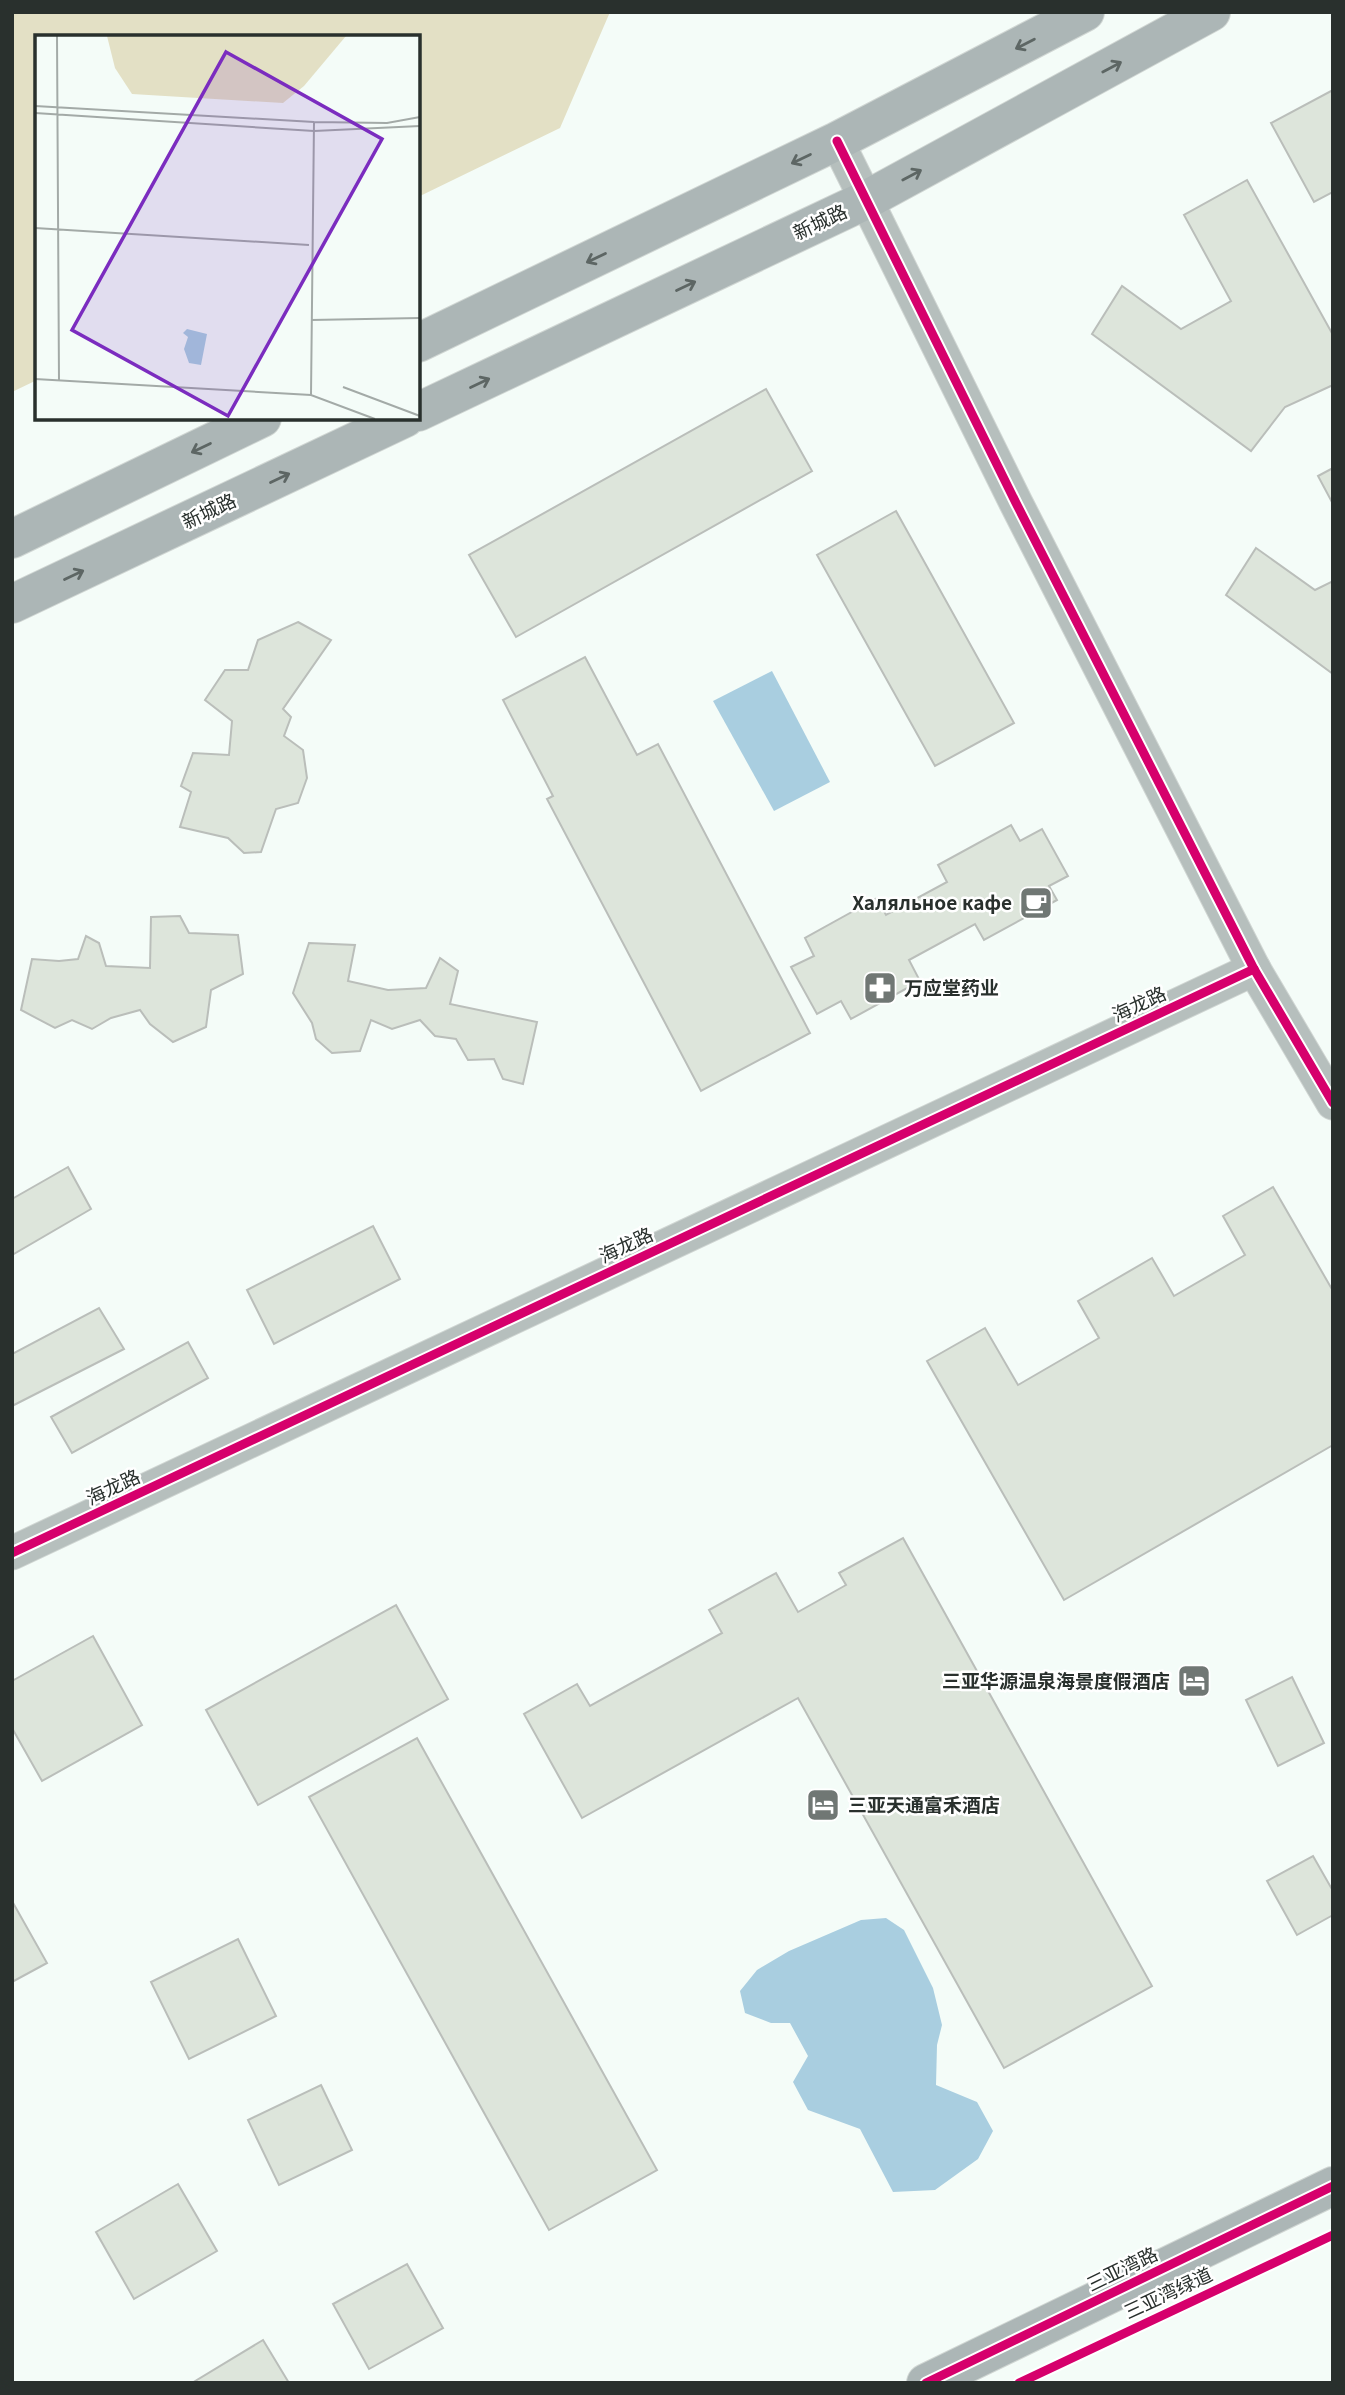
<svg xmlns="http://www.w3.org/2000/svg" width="1345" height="2395" font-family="Karla,'Noto Sans SC',sans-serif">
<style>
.green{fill:#e3e0c5}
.water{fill:#a9cee0}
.building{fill:#dde5db;stroke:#babeba;stroke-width:2}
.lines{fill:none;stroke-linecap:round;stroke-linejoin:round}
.street-casing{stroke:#d0d6d3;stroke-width:35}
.primary-casing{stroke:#d0d6d3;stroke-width:40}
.street{stroke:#b6bfbd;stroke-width:33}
.primary{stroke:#acb6b6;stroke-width:38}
.cycleway-casing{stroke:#fff;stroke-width:13}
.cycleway{stroke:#d6006c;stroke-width:9}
.oneway{stroke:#5d6664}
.labels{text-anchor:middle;stroke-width:5;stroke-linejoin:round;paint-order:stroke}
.street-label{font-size:19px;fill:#29302d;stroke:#fff}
.poi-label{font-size:19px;font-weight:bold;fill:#29302d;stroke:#fff;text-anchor:end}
.inset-road{fill:none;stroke:#a3aaa7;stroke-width:2}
.view{fill:#7b2cbf;fill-opacity:0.15;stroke:#7b2cbf;stroke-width:3.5}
.inset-edge{fill:none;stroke:#29302d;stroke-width:3.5}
</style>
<rect width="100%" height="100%" fill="#f4fcf8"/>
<path class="green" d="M12 12H610L560 128 418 197V37H37V380L12 392Z"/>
<g class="water">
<path d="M772 671 830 782 774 811 713 701Z"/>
<path d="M886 1918 904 1930 933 1988 942 2025 937 2045 936 2085 977 2102 993 2131 978 2159 935 2190 893 2192 860 2129 808 2110 793 2082 808 2056 790 2023H771L745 2013 740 1991 757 1970 789 1951 861 1920Z"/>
</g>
<g class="building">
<path d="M1333 90V192L1314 202 1271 123Z"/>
<path d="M1247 180 1333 335V385L1285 407 1251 451 1092 334 1122 286 1181 329 1231 301 1184 215Z"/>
<path d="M766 389 812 471 516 637 469 555Z"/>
<path d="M1333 468V504L1318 476Z"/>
<path d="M896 511 1014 723 935 766 817 555Z"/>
<path d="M1256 548 1315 590 1333 581V674L1226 595Z"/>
<path d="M298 622 331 640 283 709 291 717 284 736 303 750 307 778 298 803 276 809 261 852 244 853 228 838 180 827 191 792 181 786 193 753 229 755 232 721 205 700 225 670H248L258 640Z"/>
<path d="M585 657 637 755 658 744 810 1033 701 1091 547 799 553 796 503 700Z"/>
<path d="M1011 825 1020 841 1042 829 1068 876 1049 886 1057 900 984 940 975 924 909 960 920 981 851 1019 841 1001 817 1014 791 967 814 956 805 938 877 898 886 915 947 882 938 865Z"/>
<path d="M180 916 189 933 238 935 243 974 211 990 206 1027 173 1042 150 1024 140 1010 111 1018 92 1029 72 1020 55 1028 21 1010 32 959 59 961 78 959 86 936 99 943 106 966 150 968 151 917Z"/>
<path d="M309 943 355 945 348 981 388 990 426 988 440 958 458 971 450 1004 537 1022 523 1084 503 1079 494 1059 468 1060 456 1039 435 1036 420 1020 392 1029 371 1020 360 1051 332 1053 316 1039 312 1023 293 993Z"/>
<path d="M68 1167 91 1209 12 1255V1199Z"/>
<path d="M1273 1187 1333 1291V1445L1064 1600 927 1361 985 1328 1018 1385 1099 1338 1078 1301 1152 1258 1174 1296 1245 1255 1223 1216Z"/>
<path d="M373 1226 400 1279 274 1344 247 1290Z"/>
<path d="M99 1308 124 1349 12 1406V1354Z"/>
<path d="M188 1342 208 1378 72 1453 51 1417Z"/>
<path d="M903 1538 1152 1986 1004 2068 798 1698 582 1818 524 1714 577 1684 590 1706 722 1633 709 1610 776 1573 798 1612 846 1585 839 1573Z"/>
<path d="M396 1605 448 1699 258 1805 206 1710Z"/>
<path d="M93 1636 142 1725 42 1781 12 1728V1681Z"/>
<path d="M1292 1677 1324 1743 1278 1766 1246 1700Z"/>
<path d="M417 1738 657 2170 549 2230 309 1797Z"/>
<path d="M1313 1856 1333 1891V1915L1297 1935 1267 1881Z"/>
<path d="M12 1901 47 1963 12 1982Z"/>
<path d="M238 1939 276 2016 189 2059 151 1982Z"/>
<path d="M321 2085 352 2150 279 2185 248 2120Z"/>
<path d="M178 2184 217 2251 134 2299 96 2232Z"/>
<path d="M407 2264 443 2328 369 2369 333 2304Z"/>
<path d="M263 2340 289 2383H192Z"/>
</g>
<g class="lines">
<defs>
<g id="street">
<path d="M837 141 1016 503 1254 969 1333 1103"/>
<path d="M12 1553 1254 969"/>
</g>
<g id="primary">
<path d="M418 343 837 141 1085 12"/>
<path d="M418 412 866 200 1211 12"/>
<path d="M12 539 262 418"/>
<path d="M12 604 405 418"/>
<path d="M926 2383 1333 2186"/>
</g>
</defs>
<use href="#street" class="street-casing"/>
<use href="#primary" class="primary-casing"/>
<use href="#street" class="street"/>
<use href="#primary" class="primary"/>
<defs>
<g id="cycleway">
<path d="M837 141 1016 503 1254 969 1333 1103"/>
<path d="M12 1553 1254 969"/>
<path d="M926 2383 1333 2186"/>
<path d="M1019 2383 1333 2235"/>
</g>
</defs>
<use href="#cycleway" class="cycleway-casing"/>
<use href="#cycleway" class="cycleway"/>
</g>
<defs><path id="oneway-shaft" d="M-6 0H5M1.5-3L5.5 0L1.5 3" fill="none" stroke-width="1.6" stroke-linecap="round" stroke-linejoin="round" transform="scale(1.75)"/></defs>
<g class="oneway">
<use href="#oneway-shaft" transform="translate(1025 44) rotate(153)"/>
<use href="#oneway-shaft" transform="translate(1112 67) rotate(-28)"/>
<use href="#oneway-shaft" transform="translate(801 159) rotate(154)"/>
<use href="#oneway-shaft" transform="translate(912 175) rotate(-28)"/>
<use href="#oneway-shaft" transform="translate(596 258) rotate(154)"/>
<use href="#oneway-shaft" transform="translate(686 286) rotate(-25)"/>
<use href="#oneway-shaft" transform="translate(480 383) rotate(-25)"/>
<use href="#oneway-shaft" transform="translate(201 448) rotate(154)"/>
<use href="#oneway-shaft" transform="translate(280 478) rotate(-25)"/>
<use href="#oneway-shaft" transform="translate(74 575) rotate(-25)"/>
</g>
<defs>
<symbol id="cafe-square" viewBox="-11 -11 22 22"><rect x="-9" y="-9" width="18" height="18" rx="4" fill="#707774" stroke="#fff"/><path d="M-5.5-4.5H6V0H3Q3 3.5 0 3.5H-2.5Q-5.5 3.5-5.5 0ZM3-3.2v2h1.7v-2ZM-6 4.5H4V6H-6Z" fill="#fff"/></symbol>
<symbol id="pharmacy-square" viewBox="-11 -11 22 22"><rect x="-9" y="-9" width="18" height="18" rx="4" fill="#707774" stroke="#fff"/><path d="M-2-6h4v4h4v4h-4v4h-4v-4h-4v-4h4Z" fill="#fff"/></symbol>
<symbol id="hotel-square" viewBox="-11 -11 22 22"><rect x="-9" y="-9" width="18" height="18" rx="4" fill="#707774" stroke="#fff"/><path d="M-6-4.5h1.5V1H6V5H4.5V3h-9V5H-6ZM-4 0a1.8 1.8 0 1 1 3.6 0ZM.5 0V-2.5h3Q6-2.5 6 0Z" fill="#fff"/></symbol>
</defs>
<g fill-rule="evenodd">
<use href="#cafe-square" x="1017" y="884" width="38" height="38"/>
<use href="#pharmacy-square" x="861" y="969" width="38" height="38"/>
<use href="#hotel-square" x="1175" y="1662" width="38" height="38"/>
<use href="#hotel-square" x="804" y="1786" width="38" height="38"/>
</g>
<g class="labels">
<g class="street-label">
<text transform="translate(820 222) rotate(-25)" y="7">新城路</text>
<text transform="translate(209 511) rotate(-25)" y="7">新城路</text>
<text transform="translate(1139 1004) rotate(-25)" y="7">海龙路</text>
<text transform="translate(626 1245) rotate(-25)" y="7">海龙路</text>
<text transform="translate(113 1487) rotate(-25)" y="7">海龙路</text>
<text transform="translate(1122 2269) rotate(-26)" y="7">三亚湾路</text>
<text transform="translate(1168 2293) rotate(-25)" y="7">三亚湾绿道</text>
</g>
<g class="poi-label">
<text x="1012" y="910">Халяльное кафе</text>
<text x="904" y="995" text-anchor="start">万应堂药业</text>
<text x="1170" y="1688">三亚华源温泉海景度假酒店</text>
<text x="848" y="1812" text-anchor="start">三亚天通富禾酒店</text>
</g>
</g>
<g transform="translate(35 35)">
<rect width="385" height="385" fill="#f4fcf8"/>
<path d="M72 1H311L269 51 248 68 97 59 80 33Z" fill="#e3e0c5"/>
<path d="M152 294 172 299 166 330 154 328 149 314 153 302 148 298Z" fill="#a9cee0"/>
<path class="inset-road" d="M22 1 24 346M0 71 279 87 352 88 385 82M0 78 279 96 385 91M0 193 274 210M276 285 385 283M0 344 276 360 340 384M308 352 385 381M276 360 279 87"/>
<path class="view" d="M191 17 347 104 193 381 37 295Z"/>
<rect width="385" height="385" class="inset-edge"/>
</g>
<rect width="1345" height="2395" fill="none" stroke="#29302d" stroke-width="28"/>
</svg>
